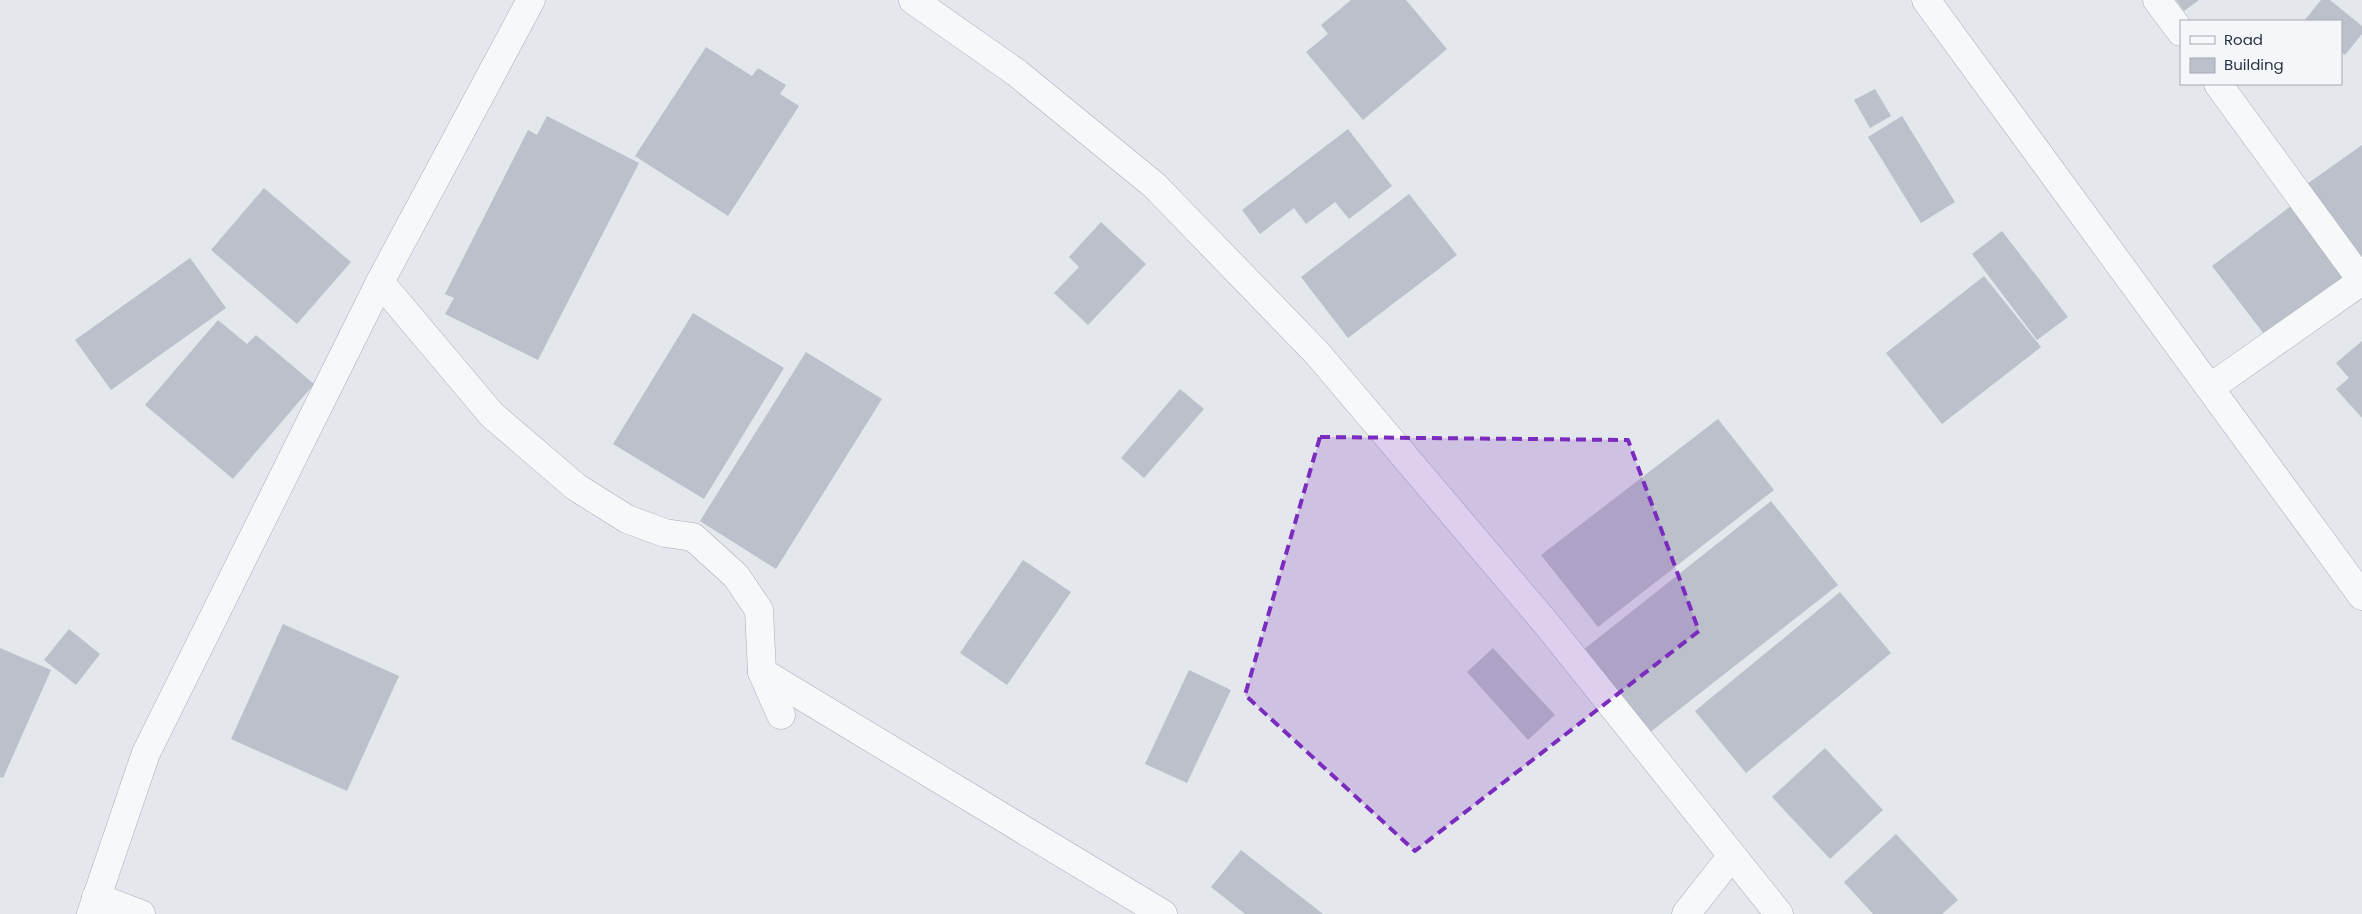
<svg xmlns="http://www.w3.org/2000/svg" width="2362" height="914" font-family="Poppins,sans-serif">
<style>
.building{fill:#bbc0ca}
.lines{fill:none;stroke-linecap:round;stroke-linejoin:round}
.minor-casing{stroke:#a9aeb7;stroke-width:29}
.minor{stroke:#f7f8fa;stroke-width:28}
.marked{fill:#7b2cbf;fill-opacity:0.2;stroke:#7b2cbf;stroke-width:4;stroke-dasharray:10 6;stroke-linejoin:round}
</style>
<rect width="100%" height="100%" fill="#e4e7ec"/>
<g class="building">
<path d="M1351 0H1406L1447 49 1363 120 1306 52 1328 34 1321 25Z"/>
<path d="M2176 0H2199L2184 11Z"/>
<path d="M2321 0H2330L2362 26V34L2345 55 2341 52V21H2304Z"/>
<path d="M706 47 752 76 758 68 786 85 780 94 799 106 728 216 635 156Z"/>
<path d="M1875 89 1891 116 1870 128 1854 100Z"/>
<path d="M547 116 639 163 538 360 445 314 454 298 445 294 528 130 537 135Z"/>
<path d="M1902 116 1955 202 1921 223 1868 137Z"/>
<path d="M1348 129 1392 186 1349 219 1335 202 1306 224 1294 208 1260 234 1242 210Z"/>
<path d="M2362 145V258L2307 184Z"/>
<path d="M264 188 351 262 297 324 211 250Z"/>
<path d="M1409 194 1457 255 1348 338 1301 277Z"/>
<path d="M2295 203 2350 275 2267 338 2212 266Z"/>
<path d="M1101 222 1146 264 1088 325 1054 293 1079 267 1069 257Z"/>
<path d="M2002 231 2068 317 2037 340 1972 254Z"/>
<path d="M190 258 226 308 111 390 75 340Z"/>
<path d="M1984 276 2041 347 1942 424 1886 353Z"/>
<path d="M693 313 784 368 704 499 613 444Z"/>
<path d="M218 320 247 344 256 335 314 384 233 479 145 405Z"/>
<path d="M2362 341V418L2336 389 2349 378 2336 363Z"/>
<path d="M806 352 882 399 776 569 700 521Z"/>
<path d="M1180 389 1204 409 1144 478 1121 458Z"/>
<path d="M1718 419 1774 490 1598 627 1541 555Z"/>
<path d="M1771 501 1838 585 1644 737 1578 654Z"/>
<path d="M1023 560 1071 592 1007 685 960 653Z"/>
<path d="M1840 592 1891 653 1746 773 1695 711Z"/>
<path d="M283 624 399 676 347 791 231 739Z"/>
<path d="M69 629 100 654 76 685 44 660Z"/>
<path d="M0 648 51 670 3 778 0 777Z"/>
<path d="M1493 648 1555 715 1528 740 1467 672Z"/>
<path d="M1189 670 1231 690 1187 783 1145 764Z"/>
<path d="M1825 748 1883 810 1830 859 1772 797Z"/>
<path d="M1896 834 1958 900 1942 914H1873L1844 882Z"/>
<path d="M1241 850 1323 914H1245L1211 887Z"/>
</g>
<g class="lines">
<defs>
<g id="minor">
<path d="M913 0 1017 73 1154 185 1317 353 1550 628 1779 914"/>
<path d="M1926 0 2362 596"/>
<path d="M2157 0 2181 32"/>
<path d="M2218 84 2362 281"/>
<path d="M380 282 492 415 576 487 627 519 665 533 693 537 736 576 759 610 762 672 781 715"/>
<path d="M2211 387 2362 281"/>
<path d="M762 672 1163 914"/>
<path d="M96 897 141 914"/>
<path d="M91 914 146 753 380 282 531 0"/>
<path d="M1686 914 1731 857"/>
</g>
</defs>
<use href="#minor" class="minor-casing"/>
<use href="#minor" class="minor"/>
</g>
<path class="marked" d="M1320 437 1628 440 1699 631 1415 851 1245 695Z"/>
<rect x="2180" y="20" width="162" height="65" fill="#f4f6f9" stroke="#a4a8b1"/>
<rect x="2190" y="36" width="25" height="8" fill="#f7f8fa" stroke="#a4a8b1"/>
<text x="2224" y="45" font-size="15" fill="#2b3445">Road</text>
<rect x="2190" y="58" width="25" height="15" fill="#bbc0ca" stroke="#a4a8b1"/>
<text x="2224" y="70" font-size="15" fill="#2b3445">Building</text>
</svg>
